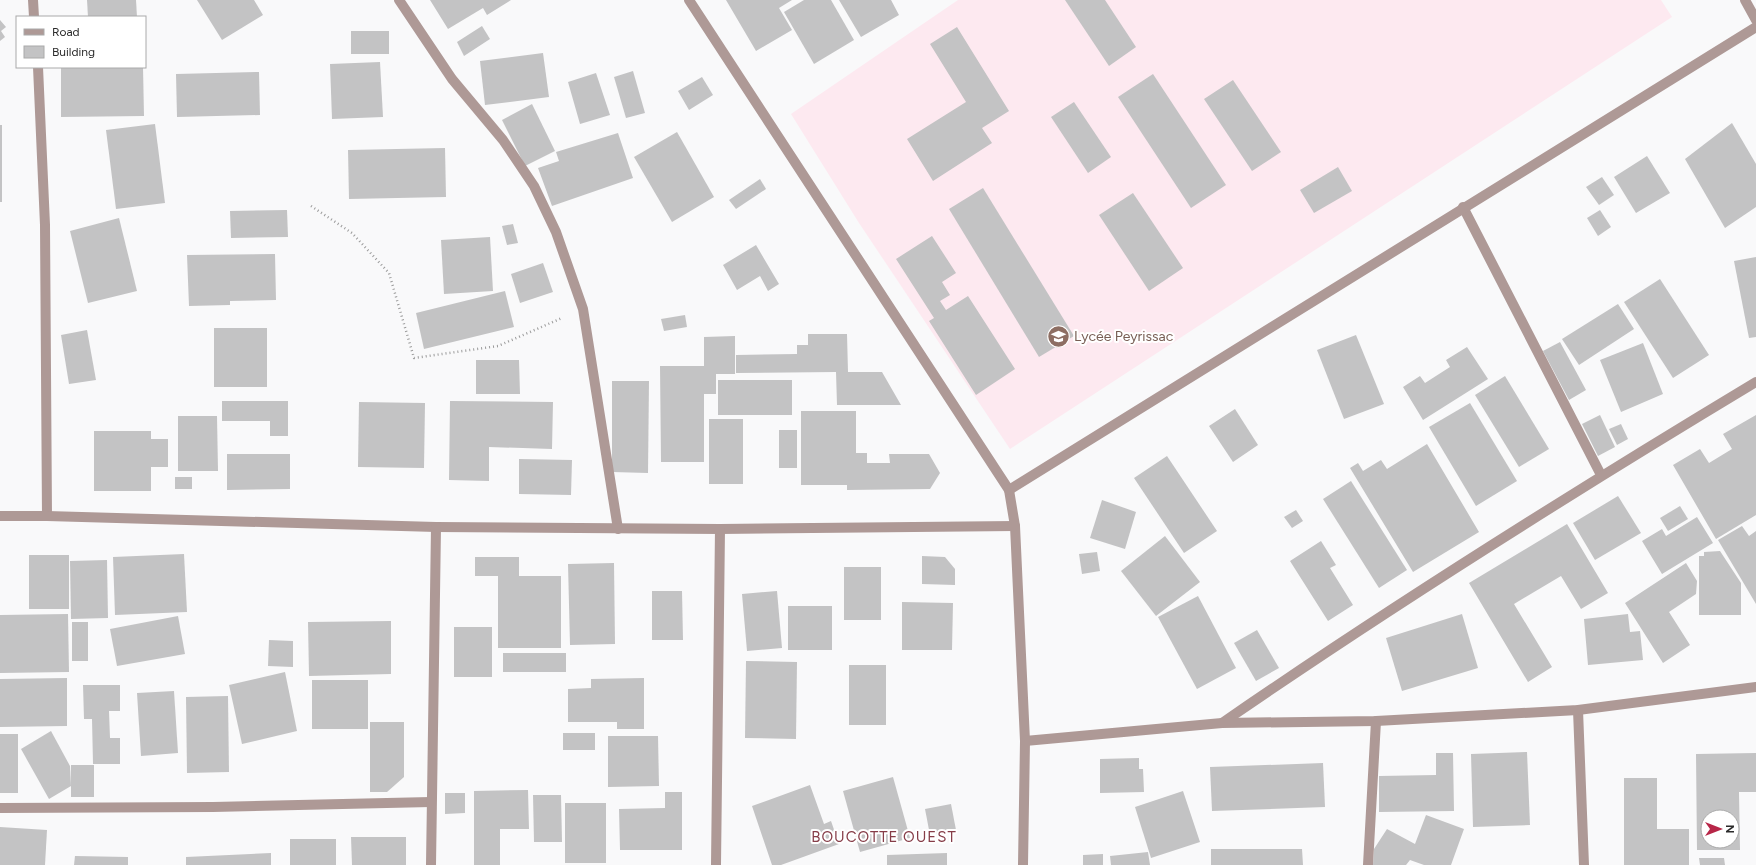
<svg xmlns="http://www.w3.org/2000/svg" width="1756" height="865" font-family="Figtree,sans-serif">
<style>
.education{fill:#fde9f0}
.building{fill:#c3c3c4;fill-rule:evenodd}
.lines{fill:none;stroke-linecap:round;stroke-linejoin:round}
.path{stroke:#9b9b9b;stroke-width:2.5;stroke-dasharray:1 3;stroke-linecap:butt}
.minor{stroke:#ae9996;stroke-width:10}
.labels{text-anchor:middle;stroke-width:4;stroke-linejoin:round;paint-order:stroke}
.education-label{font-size:14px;fill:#785e54;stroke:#fff;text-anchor:start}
.neighbourhood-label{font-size:15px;letter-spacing:1px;fill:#863d48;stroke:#fff}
</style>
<rect width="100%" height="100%" fill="#f9f9fa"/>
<path class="education" d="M958 0H1661L1672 17 1010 449 859 223 791 114Z"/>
<g class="building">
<path d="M87 0H136L137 17H88Z"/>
<path d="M197 0H254L263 15 222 40Z"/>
<path d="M430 0H511L487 15 483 8 448 29Z"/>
<path d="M726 0H792L779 8 792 30 756 51Z"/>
<path d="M804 0H831L854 40 814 64 784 12Z"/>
<path d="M839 0H891L899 15 861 37Z"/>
<path d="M1065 0H1105L1136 47 1109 66Z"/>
<path d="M0 20 6 27 1 31 5 37 0 41Z"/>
<path d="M482 26 490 39 464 56 457 42Z"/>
<path d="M957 27 1009 111 982 128 992 143 933 181 907 139 966 102 930 44Z"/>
<rect x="351" y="31" width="38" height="23"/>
<path d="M543 53 549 97 485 105 480 61Z"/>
<path d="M380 62 383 117 332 119 330 64Z"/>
<path d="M61 67H143L144 116 61 117Z"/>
<path d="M633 71 645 113 626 118 614 77Z"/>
<path d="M259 72 260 115 177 117 176 74Z"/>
<path d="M596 73 610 115 580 124 568 82Z"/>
<path d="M1153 74 1226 185 1191 208 1118 97Z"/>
<path d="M702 77 713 95 689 110 678 91Z"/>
<path d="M1233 80 1281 152 1252 171 1204 99Z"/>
<path d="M1074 102 1111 157 1088 173 1051 117Z"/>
<path d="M532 104 555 151 525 166 502 120Z"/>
<path d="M1732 123 1756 164V207L1725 228 1685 159Z"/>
<path d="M155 124 165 203 116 209 106 130Z"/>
<rect x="0" y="125" width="2" height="77"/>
<path d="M677 132 714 197 672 222 634 157Z"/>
<path d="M618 133 633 178 552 206 538 168 559 161 556 152Z"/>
<path d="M445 148 446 197 349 199 348 150Z"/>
<path d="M1647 156 1670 193 1636 213 1614 177Z"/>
<path d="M1338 167 1352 191 1314 213 1300 190Z"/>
<path d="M1602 177 1614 195 1599 205 1586 187Z"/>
<path d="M760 179 766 189 736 209 729 200Z"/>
<path d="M983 188 1074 336 1039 357 949 209Z"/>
<path d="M1133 193 1183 268 1149 291 1099 215Z"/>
<path d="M287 210 288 237 231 238 230 211Z"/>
<path d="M1600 210 1611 227 1598 236 1587 218Z"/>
<path d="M119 218 137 291 88 303 70 231Z"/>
<path d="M513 224 518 243 507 245 502 226Z"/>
<path d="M932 236 956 273 942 282 950 295 940 301 946 310 968 296 1015 369 976 395 929 321 934 318 896 259Z"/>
<path d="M490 237 493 291 444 294 441 240Z"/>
<path d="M756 245 779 284 768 291 760 276 737 290 723 265Z"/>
<path d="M275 254 276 300 230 301V305L189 306 187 255Z"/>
<path d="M1756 257V337L1749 338 1734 261Z"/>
<path d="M543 263 553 292 520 303 511 274Z"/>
<path d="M1660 279 1709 355 1673 378 1624 302Z"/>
<path d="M505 291 514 327 424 349 416 313Z"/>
<path d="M1618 304 1634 329 1579 365 1562 339Z"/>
<path d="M685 315 687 327 664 331 661 319Z"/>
<rect x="214" y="328" width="53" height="59"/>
<path d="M87 330 96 380 69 384 61 335Z"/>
<path d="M808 334H847L848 372H882L901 405H837L836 372 736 373V355L797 354V345H808Z"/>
<path d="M1356 335 1384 404 1344 419 1317 350Z"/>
<path d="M735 336V374H716V394H704V462H661L660 366H704V337Z"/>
<path d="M1560 342 1586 390 1569 400 1543 351Z"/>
<path d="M1643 343 1663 394 1621 412 1600 360Z"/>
<path d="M1467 347 1488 379 1423 420 1403 387 1420 376 1425 383 1450 367 1446 360Z"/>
<path d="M476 360H519L520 394H476Z"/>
<path d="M1505 376 1549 449 1519 467 1475 395Z"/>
<rect x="718" y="380" width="74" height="35"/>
<path d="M612 381H649L648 473 612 472Z"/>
<path d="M222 401H288V436H270V421H222Z"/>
<path d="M450 401 553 402 552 449 489 447V481L449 480Z"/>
<path d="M359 402 425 403 424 468 358 467Z"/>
<path d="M1470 403 1517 481 1476 506 1429 427Z"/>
<path d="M1235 409 1258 445 1233 462 1209 426Z"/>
<path d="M801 411H856V453H867V463H890L889 454H929L940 473 930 489 847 490V485H801Z"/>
<path d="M1600 415 1615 447 1598 456 1582 424Z"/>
<path d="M1756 415V515L1716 539 1673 465 1700 449 1709 463 1732 449 1723 434Z"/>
<path d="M178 416H217L218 471H178Z"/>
<rect x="709" y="419" width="34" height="65"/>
<path d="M1621 424 1628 439 1617 445 1609 429Z"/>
<rect x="779" y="430" width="18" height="38"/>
<path d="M94 431H151V439H168V467H151V491H94Z"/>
<path d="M1427 444 1479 532 1413 572 1350 468 1358 463 1363 471 1381 460 1387 469Z"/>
<path d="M227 454H290V489L227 490Z"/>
<path d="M1167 456 1217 531 1184 553 1134 478Z"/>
<path d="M519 459 572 460 571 495 519 494Z"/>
<rect x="175" y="477" width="17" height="12"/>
<path d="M1351 481 1407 570 1379 588 1323 499Z"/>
<path d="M1618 496 1641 533 1595 560 1573 523Z"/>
<path d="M1102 500 1136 512 1125 549 1090 538Z"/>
<path d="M1680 506 1688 519 1668 531 1660 518Z"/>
<path d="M1296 510 1303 521 1292 528 1284 517Z"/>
<path d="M1697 517 1713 543 1662 574 1642 541 1662 529 1666 536Z"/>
<path d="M1567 524 1608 593 1581 609 1561 576 1514 604 1552 667 1528 682 1469 583Z"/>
<path d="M1742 526 1749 536 1756 531V604L1718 540Z"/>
<path d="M1165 536 1200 582 1156 616 1121 571Z"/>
<path d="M1321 541 1336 565 1330 568 1353 605 1328 621 1290 561Z"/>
<path d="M1720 551 1741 583V615H1699V556H1704V552Z"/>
<path d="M1097 552 1100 571 1082 574 1079 554Z"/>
<path d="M184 554 187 612 115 615 113 557Z"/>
<rect x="29" y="555" width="40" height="54"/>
<path d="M922 556 945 557 955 569V585L922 584Z"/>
<path d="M475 557H519V576H561V648H498V576H475Z"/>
<path d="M107 560 108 618 71 619 70 561Z"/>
<path d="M614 563 615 644 570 645 568 564Z"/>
<path d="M1686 563 1697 581 1696 594 1669 612 1690 645 1663 663 1625 603Z"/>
<rect x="844" y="567" width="37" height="53"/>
<path d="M652 591H682L683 640H652Z"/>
<path d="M777 591 782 648 747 651 742 594Z"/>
<path d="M1198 596 1236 668 1197 689 1158 617Z"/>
<path d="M902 602 953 603 952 650H902Z"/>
<rect x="788" y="606" width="44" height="44"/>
<path d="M68 614 69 672 0 673V615Z"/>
<path d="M1462 614 1478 668 1402 691 1386 638Z"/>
<path d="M1628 614 1630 632 1640 631 1643 660 1588 665 1584 619Z"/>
<path d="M178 616 185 654 117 666 110 629Z"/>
<path d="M391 621V674L309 676 308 622Z"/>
<rect x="72" y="622" width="16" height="39"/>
<rect x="454" y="627" width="38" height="50"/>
<path d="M1257 630 1279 668 1256 681 1234 643Z"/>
<path d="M269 640 293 641V667L268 666Z"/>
<rect x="503" y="653" width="63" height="19"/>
<path d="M746 661 797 662 796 739 745 738Z"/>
<rect x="849" y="665" width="37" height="60"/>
<path d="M285 672 297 731 242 744 229 685Z"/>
<path d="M67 678V726L0 727V679Z"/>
<path d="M644 678V729H617V722H568V689L591 688V679Z"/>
<rect x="312" y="680" width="56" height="49"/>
<path d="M83 685H120V711H109L110 738H120V764H93L92 719H84Z"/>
<path d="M174 691 178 753 141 756 137 693Z"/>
<path d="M228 696 229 772 187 773 186 697Z"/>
<path d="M370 722H404V777L387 792H370Z"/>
<path d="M51 731 70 766 71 786 49 799 21 749Z"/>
<rect x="563" y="733" width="32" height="17"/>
<rect x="0" y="734" width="18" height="59"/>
<path d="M608 736H658L659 786 608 787Z"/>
<path d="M1527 752 1530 825 1473 827 1471 754Z"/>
<path d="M1436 753H1453L1454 811 1379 812V776L1436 775Z"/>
<path d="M1756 753V792H1739L1740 850H1697L1696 754ZM1708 817H1732V841H1708Z"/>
<path d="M1139 758V769H1143L1144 792 1100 793V759Z"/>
<path d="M1323 763 1325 807 1212 811 1210 767Z"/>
<rect x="71" y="765" width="23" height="32"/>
<path d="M893 777 910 838 860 852 843 791Z"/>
<path d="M1624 778H1657V829H1689V865H1624Z"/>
<path d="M810 785 824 824 831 821 839 844 781 865H772L752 806Z"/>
<path d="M528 790 529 829H500V865H474V791Z"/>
<path d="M1183 791 1200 842 1151 858 1135 807Z"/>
<path d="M665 792H682V850H620L619 809 665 808Z"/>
<path d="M445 793H465V813L445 814Z"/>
<path d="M533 795H561L562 842H534Z"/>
<rect x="565" y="803" width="41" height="60"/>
<path d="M951 804 956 830 930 835 925 809Z"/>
<path d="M1426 815 1464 829 1451 865H1424L1410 860 1406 865H1373L1374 849 1387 829 1415 844Z"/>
<path d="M0 827 47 830 45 865H0Z"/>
<path d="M351 837H406V865H352Z"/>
<rect x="290" y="839" width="46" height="26"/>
<path d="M1211 849H1302L1303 865H1211Z"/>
<path d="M1148 852 1150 865H1111L1110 856Z"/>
<path d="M271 853V865H186V857Z"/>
<path d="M947 853V865H887V855Z"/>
<path d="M1103 854V865H1083V855Z"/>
<path d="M75 856 128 857V865H74Z"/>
<path d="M1699 858H1724L1725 865H1700Z"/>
</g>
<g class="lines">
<path class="path" d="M311 206 352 233 389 273 414 358 498 346 562 318"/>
<g class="minor">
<path d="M33 0 34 17"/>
<path d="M399 0 452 79 503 140 534 186 556 232 583 309 618 529"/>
<path d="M689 0 1009 490 1015 526 1025 741 1023 865"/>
<path d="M1745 0 1756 20"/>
<path d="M38 67 45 225 47 516"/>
<path d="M1463 207 1601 475"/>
<path d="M1009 490 1756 27"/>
<path d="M0 516H47L436 527 720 529 1015 526"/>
<path d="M1578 710 1584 865"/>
<path d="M1222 723C1396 603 1575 491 1756 382"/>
<path d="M1025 741 1222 723 1376 721 1578 710 1756 687"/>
<path d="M0 808 213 807 431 802"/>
<path d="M431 865 436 527"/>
<path d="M716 865 720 529"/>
<path d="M1368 865 1376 721"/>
</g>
</g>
<defs>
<symbol id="school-disc" viewBox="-11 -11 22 22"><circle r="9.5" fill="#8d6e63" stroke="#fff"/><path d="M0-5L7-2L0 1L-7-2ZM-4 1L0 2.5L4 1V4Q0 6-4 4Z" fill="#fff"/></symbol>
</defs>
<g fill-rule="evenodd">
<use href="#school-disc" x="1046" y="324" width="25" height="25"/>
</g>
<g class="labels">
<g class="education-label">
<text x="1074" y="341">Lycée Peyrissac</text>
</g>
<g class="neighbourhood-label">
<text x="884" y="842">BOUCOTTE OUEST</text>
</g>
</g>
<rect x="16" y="16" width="130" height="52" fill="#ffffff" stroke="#aaaaaa"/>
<rect x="24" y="29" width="20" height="6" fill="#ae9996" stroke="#aaaaaa"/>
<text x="52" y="36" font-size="12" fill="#2b2b2b">Road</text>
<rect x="24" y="46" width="20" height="12" fill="#c3c3c4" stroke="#aaaaaa"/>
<text x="52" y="56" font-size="12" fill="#2b2b2b">Building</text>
<g transform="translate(1720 829) rotate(90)"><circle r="19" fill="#ffffff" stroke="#aaaaaa"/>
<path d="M0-3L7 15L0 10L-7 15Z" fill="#b72648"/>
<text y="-6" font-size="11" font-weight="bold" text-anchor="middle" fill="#2b2b2b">N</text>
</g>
</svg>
